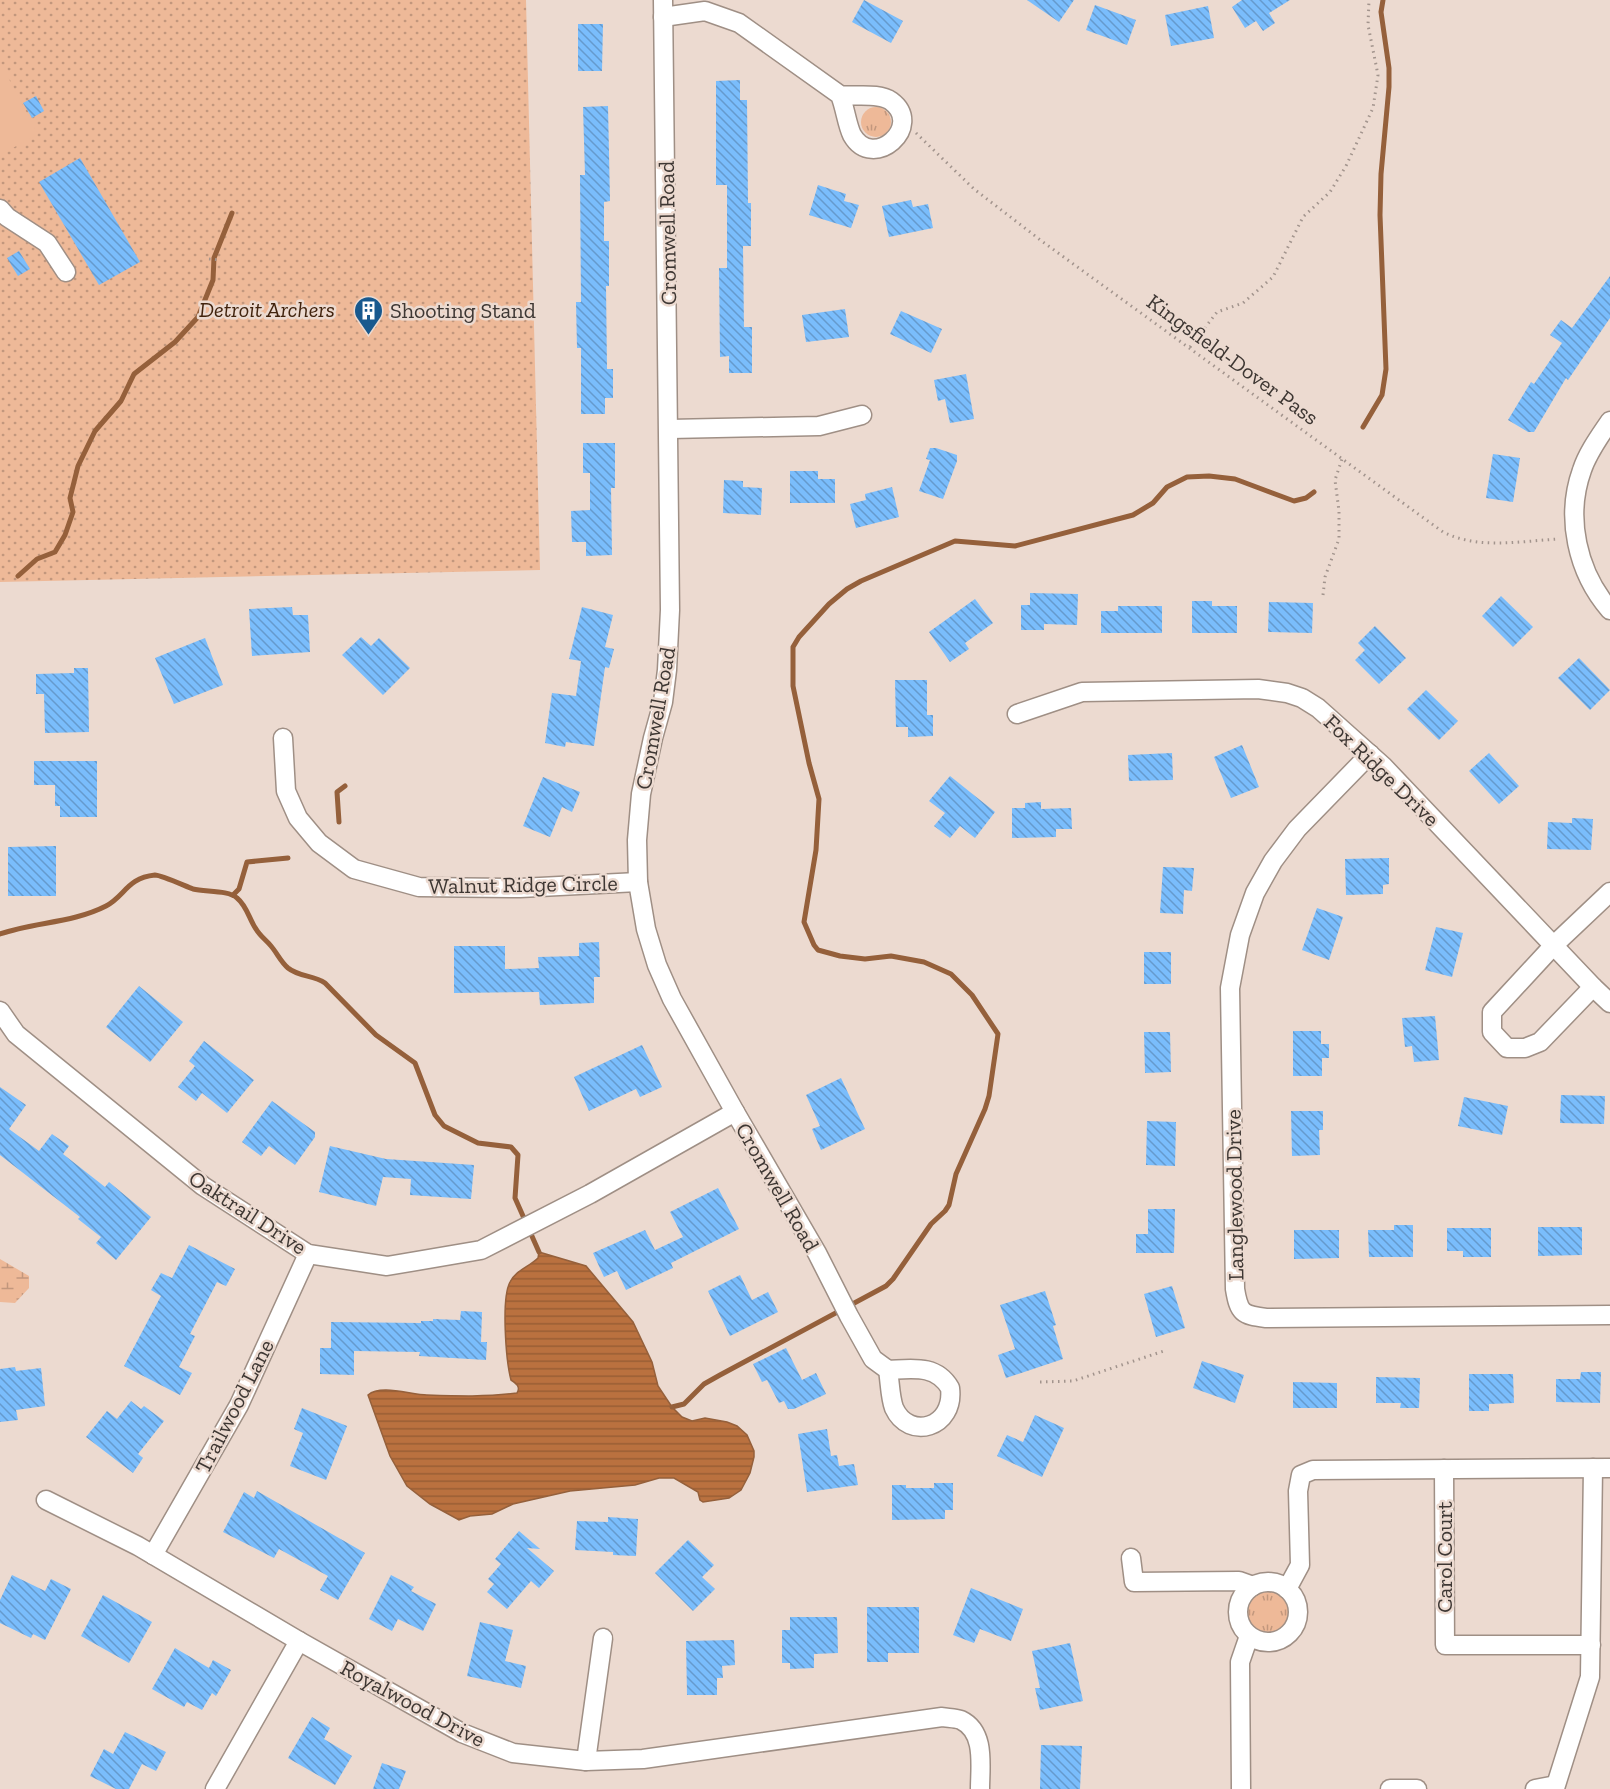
<svg xmlns="http://www.w3.org/2000/svg" width="1610" height="1789" font-family="'Zilla Slab',serif">
<style>
.grass{fill:url(#grass-tufts)}
.wetland{fill:url(#wetland-marsh)}
.park{fill:url(#park-dots)}
.garden{fill:#eeb998}
.water{fill:url(#water-rules);stroke:#95603b;stroke-width:1.5}
.lines{fill:none;stroke-linecap:round;stroke-linejoin:round}
.stream{stroke:#95603b;stroke-width:5}
.building{fill:url(#building-back-hatch)}
.minor-casing{stroke:#9f8f85;stroke-width:21}
.path{stroke:#a2948d;stroke-width:3;stroke-dasharray:1.5 4.5;stroke-linecap:butt}
.minor{stroke:#fff;stroke-width:18}
.labels{text-anchor:middle;stroke-width:5;stroke-linejoin:round;paint-order:stroke}
.street-label{font-size:22px;fill:#3e3733;stroke:#ecdad0}
.park-label{font-size:22px;font-style:italic;fill:#41230d;stroke:#ecdad0}
.poi-label{font-size:22px;fill:#3e3733;stroke:#ecdad0;text-anchor:start}
</style>
<defs>
<pattern id="grass-tufts" width="24" height="20" patternUnits="userSpaceOnUse" patternTransform="scale(1.5)"><rect width="24" height="20" fill="#eeb998"/><path d="M3 7l-1-3M5 7V3M7 7l1-3M15 17l-1-3M17 17v-4M19 17l1-3" fill="none" stroke="#c2977d"/></pattern>
<pattern id="wetland-marsh" width="20" height="14" patternUnits="userSpaceOnUse" patternTransform="scale(1.5)"><rect width="20" height="14" fill="#eeb998"/><path d="M1 5h8M5 5V1M11 12h8M15 12V8" fill="none" stroke="#c2977d"/></pattern>
<pattern id="park-dots" width="8" height="8" patternUnits="userSpaceOnUse" patternTransform="scale(1.5)"><rect width="8" height="8" fill="#eeb998"/><path d="M2 2h.1M6 6h.1" fill="none" stroke="#c2977d" stroke-width="1.8" stroke-linecap="round"/></pattern>
<pattern id="water-rules" width="6" height="5" patternUnits="userSpaceOnUse" patternTransform="scale(1.5)"><rect width="6" height="5" fill="#ba713f"/><path d="M0 2.5h6" fill="none" stroke="#995e35"/></pattern>
<pattern id="building-back-hatch" width="6" height="6" patternUnits="userSpaceOnUse" patternTransform="scale(1.5)"><rect width="6" height="6" fill="#7abdfc"/><path d="M-1 5l2 2M0 0l6 6M5-1l2 2" fill="none" stroke="#659acd"/></pattern>
</defs>
<rect width="100%" height="100%" fill="#ecdad0"/>
<g class="grass">
<circle cx="876" cy="122" r="15"/>
<circle cx="1269" cy="1612" r="22"/>
</g>
<path class="wetland" d="M0 1259 29 1276V1288L15 1303 0 1302Z"/>
<path class="park" d="M0 0H526L540 570 0 582Z"/>
<path class="garden" d="M0 62 38 134 0 155Z"/>
<path class="water" d="M539 1252 586 1266 633 1322 652 1362 658 1386 672 1407 682 1417 692 1421 705 1418 727 1422 737 1426 747 1435 754 1451V1457L750 1473 741 1490 729 1498 703 1502 700 1500 698 1492 674 1478H659L635 1485 570 1491 513 1504 492 1514 470 1516 459 1520 430 1504 407 1486 390 1456 368 1395C381 1384 411 1395 427 1395 457 1396 488 1397 517 1393 521 1387 516 1383 511 1380 506 1361 501 1299 510 1282 516 1270 529 1267 538 1258Z"/>
<g class="lines">
<g class="stream">
<path d="M1363 427 1382 395 1386 369 1380 215 1381 174 1389 87V68L1381 12 1383 0"/>
<path d="M18 576 37 559 55 552 65 535 73 512 70 498 78 466 95 431 121 401 134 374 175 342 198 317 213 280 214 258 232 213"/>
<path d="M339 822 337 792 345 786"/>
<path d="M233 895 239 889 247 862 288 858"/>
<path d="M0 934C34 922 73 923 106 906 125 896 127 878 155 875 161 875 185 886 193 889 205 892 229 890 237 898 247 906 249 919 256 929 260 936 266 940 271 946 277 953 281 962 288 968 299 977 314 975 325 983L376 1035 415 1063 435 1115 444 1126 478 1143 511 1147 518 1155 515 1198 539 1252"/>
<path d="M672 1407 684 1404 704 1384 720 1375 886 1286 893 1279 931 1224 945 1211 949 1205 956 1174 985 1109 989 1096 998 1034 972 995 951 974 924 962 891 956 865 959 840 956 818 950 814 945 804 922 816 850 819 799 809 763 793 686V647L799 637 829 604 847 589 861 581 955 541 1015 546 1133 515 1153 503 1167 487 1187 477 1209 476 1235 479 1294 501 1306 498 1314 492"/>
</g>
</g>
<g class="building">
<path d="M864 0 903 21 891 43 852 22Z"/>
<path d="M1027 0H1074L1059 22Z"/>
<path d="M1242 0H1290L1269 13 1275 23 1263 31 1256 21 1245 28 1232 7Z"/>
<path d="M1095 5 1136 20 1127 45 1086 30Z"/>
<path d="M1208 6 1214 38 1171 46 1165 15Z"/>
<path d="M578 24H603L602 71H578Z"/>
<path d="M740 80V100H747L748 203H751V246H743L744 327H752V373H729V356L720 357 719 268H727V185H716V81Z"/>
<path d="M36 96 44 111 32 118 23 103Z"/>
<path d="M608 106 610 201 604 202V241H609V286H606L607 369H613V398H605V414H581V348H577L576 302H581L580 175H585L583 107Z"/>
<path d="M80 158 140 262 99 285 39 182Z"/>
<path d="M818 185 846 194 844 201 859 205 851 228 809 215Z"/>
<path d="M911 200 913 207 928 204 933 228 889 237 882 206Z"/>
<path d="M19 251 30 269 18 276 7 258Z"/>
<path d="M1610 276V318L1568 380 1566 378 1534 432H1528L1508 420 1531 382 1534 384 1562 343 1550 335 1561 320 1572 328Z"/>
<path d="M845 309 849 337 806 342 802 315Z"/>
<path d="M901 311 942 329 931 353 890 334Z"/>
<path d="M966 374 974 419 950 423 945 399 938 401 934 380Z"/>
<path d="M583 443H615V488H611L612 555 586 556V542H572L571 511 590 510V473H583Z"/>
<path d="M930 448H936L957 455V461L943 499 919 491 930 460 926 459Z"/>
<path d="M1493 454 1520 458 1513 502 1486 498Z"/>
<path d="M790 471H818V479H835V503H790Z"/>
<path d="M724 480 743 481V487L762 488 761 515 723 513Z"/>
<path d="M892 487 899 517 856 528 850 504 866 500 865 494Z"/>
<path d="M1030 593 1078 594 1077 625 1044 624V630H1021V605H1030Z"/>
<path d="M1501 596 1533 627 1513 647 1482 616Z"/>
<path d="M975 599 993 623 965 643 969 649 950 662 929 632Z"/>
<path d="M1192 601H1212V606H1237V633H1192Z"/>
<path d="M1269 602 1313 603 1312 633 1268 632Z"/>
<path d="M1118 606H1162V633H1101V611H1118Z"/>
<path d="M292 607 293 615H308L310 652 252 656 249 609Z"/>
<path d="M582 607 613 615 605 647 614 649 609 668 605 667 594 746 566 742 565 747 545 743 552 693 576 696 581 661 569 659Z"/>
<path d="M1375 626 1406 658 1379 684 1355 660 1365 650 1358 643Z"/>
<path d="M361 637 371 646 379 638 410 668 383 695 342 655Z"/>
<path d="M205 638 223 685 174 704 155 658Z"/>
<path d="M1579 658 1610 690 1590 710 1558 678Z"/>
<path d="M74 668H88L89 732 45 733 44 694H36V674L74 673Z"/>
<path d="M895 680H927V715H933V736L908 737V727H896Z"/>
<path d="M1426 690 1458 721 1439 740 1407 709Z"/>
<path d="M1242 745 1259 787 1231 798 1214 757Z"/>
<path d="M1172 753 1173 780 1129 781 1128 755Z"/>
<path d="M1489 753 1519 786 1499 804 1469 771Z"/>
<path d="M34 761H97V817H60V806H55V785H34Z"/>
<path d="M950 776 995 812 975 838 960 826 950 838 934 826 945 813 929 801Z"/>
<path d="M543 777 580 792 572 812 562 807 550 837 523 826Z"/>
<path d="M1041 802V809L1071 808 1072 829H1056V837L1012 838V808H1025V803Z"/>
<path d="M1572 818 1593 819 1591 850 1547 849 1548 822 1572 823Z"/>
<path d="M56 846V896H8V847Z"/>
<path d="M1389 858V884L1383 885V894L1346 895 1345 859Z"/>
<path d="M1163 867 1194 868 1192 891 1184 890 1183 914 1160 913Z"/>
<path d="M1317 908 1343 917 1329 960 1302 950Z"/>
<path d="M1436 927 1463 933 1452 977 1425 970Z"/>
<path d="M599 942 600 977H594V1003L540 1005 539 992 454 993V946H505V969L539 968 538 957 579 956V943Z"/>
<rect x="1144" y="952" width="27" height="32"/>
<path d="M139 986 183 1022 150 1062 106 1027Z"/>
<path d="M1435 1016 1439 1060 1414 1062 1412 1046 1405 1047 1402 1018Z"/>
<path d="M1293 1031H1321V1044H1329V1058H1322V1076H1293Z"/>
<path d="M1144 1032H1170L1171 1072 1145 1073Z"/>
<path d="M204 1041 254 1080 227 1113 202 1093 196 1101 178 1087 195 1066 189 1061Z"/>
<path d="M642 1045 662 1087 640 1097 636 1089 589 1111 574 1077Z"/>
<path d="M841 1078 865 1129 821 1150 812 1129 820 1126 806 1095Z"/>
<path d="M0 1087 26 1105 9 1129 39 1151 52 1134 69 1146 63 1154 105 1187 109 1182 151 1217 116 1260 96 1243 101 1237 78 1219 80 1217 0 1155Z"/>
<path d="M1561 1095 1605 1096 1604 1124 1560 1123Z"/>
<path d="M1464 1097 1508 1106 1502 1135 1458 1126Z"/>
<path d="M272 1101 315 1132V1137L295 1165 269 1146 261 1156 242 1142Z"/>
<path d="M1291 1111H1323V1130H1319L1320 1155 1292 1156Z"/>
<path d="M1147 1121 1176 1122 1175 1166 1146 1165Z"/>
<path d="M330 1146 386 1159 474 1165 471 1199 410 1195 411 1179 383 1177 376 1206 319 1192Z"/>
<path d="M718 1188 739 1229 671 1263 673 1268 626 1290 617 1271 604 1277 593 1253 645 1230 655 1250 683 1237 670 1212Z"/>
<path d="M1148 1209H1175L1174 1253H1136V1234H1148Z"/>
<path d="M1394 1225H1413V1257H1369L1368 1230H1394Z"/>
<path d="M1538 1227H1582V1255L1538 1256Z"/>
<path d="M1447 1228H1491V1257H1463V1251H1447Z"/>
<path d="M1294 1230H1339V1258L1294 1259Z"/>
<path d="M189 1245 235 1269 226 1286 217 1282 190 1334 195 1336 179 1367 192 1373 180 1395 124 1366 161 1296 151 1290 161 1273 172 1278Z"/>
<path d="M740 1275 752 1300 768 1292 778 1312 730 1336 708 1291Z"/>
<path d="M1172 1286 1185 1328 1156 1337 1144 1294Z"/>
<path d="M1045 1291 1056 1325 1053 1326 1063 1359 1006 1378 998 1355 1015 1349 1000 1305Z"/>
<path d="M461 1311 482 1312 481 1342H487L486 1360 419 1356 420 1352 354 1351V1375L320 1374V1348H331V1322L421 1323V1321H433V1319L460 1320Z"/>
<path d="M786 1348 802 1380 816 1373 826 1394 794 1409H788L784 1401 779 1403 767 1380 762 1382 753 1364Z"/>
<path d="M1202 1361 1244 1375 1235 1403 1193 1388Z"/>
<path d="M15 1367 16 1371 41 1368 45 1406 16 1410 18 1420 0 1422V1369Z"/>
<path d="M1581 1372H1601L1600 1403 1556 1402V1379H1580Z"/>
<path d="M1469 1374H1513L1514 1403 1489 1404V1411H1469Z"/>
<path d="M1376 1377 1420 1378 1419 1408H1400L1401 1403H1376Z"/>
<path d="M1293 1382 1337 1383V1408H1293Z"/>
<path d="M131 1401 141 1409 144 1406 164 1421 138 1454 143 1458 133 1473 86 1437 107 1411 117 1419Z"/>
<path d="M302 1408 347 1426 326 1480 290 1466 303 1433 294 1429Z"/>
<path d="M1035 1415 1064 1428 1042 1477 997 1456 1007 1435 1023 1442Z"/>
<path d="M827 1429 831 1456 837 1455 839 1466 854 1464 858 1485 807 1492 798 1434Z"/>
<path d="M934 1483H953V1510H945V1519L892 1520V1485H906V1488H934Z"/>
<path d="M257 1491 365 1553 338 1600 320 1590 328 1576 279 1549 274 1558 223 1532 244 1492 254 1498Z"/>
<path d="M608 1517 638 1519 636 1556 613 1555V1552L575 1550 577 1521 608 1522Z"/>
<path d="M519 1531 540 1549 527 1548 554 1571 539 1588 531 1581 507 1609 487 1592 494 1584 488 1579 501 1564 495 1559Z"/>
<path d="M688 1540 714 1565 702 1577 715 1589 693 1611 655 1573Z"/>
<path d="M12 1575 45 1591 51 1579 71 1589 45 1640 33 1634 31 1638 0 1623V1600Z"/>
<path d="M391 1575 414 1587 411 1591 436 1604 423 1631 398 1619 392 1631 369 1619Z"/>
<path d="M971 1588 1023 1609 1011 1641 980 1629 974 1643 953 1635Z"/>
<path d="M103 1595 152 1622 129 1663 81 1636Z"/>
<path d="M867 1607H919V1653H888V1662H867Z"/>
<path d="M790 1617H837L838 1653 814 1654V1668L790 1669V1663H782V1630H790Z"/>
<path d="M480 1622 513 1630 505 1661 526 1666 521 1688 467 1676Z"/>
<path d="M734 1640 735 1665 722 1666 723 1678H717V1695H687L686 1641Z"/>
<path d="M1070 1643 1083 1701 1040 1710 1035 1688H1040L1032 1651Z"/>
<path d="M175 1648 209 1668 213 1660 231 1670 216 1696 212 1693 202 1710 187 1702 184 1707 152 1689Z"/>
<path d="M312 1717 330 1728 324 1739 352 1756 335 1785 288 1758Z"/>
<path d="M125 1732 166 1752 156 1771 142 1764 129 1789H116L90 1776 104 1749 113 1754Z"/>
<path d="M1041 1745 1082 1746 1080 1789H1040Z"/>
<path d="M382 1763 406 1771 399 1789H373Z"/>
</g>
<g class="lines">
<defs>
<g id="minor">
<path d="M663 0 670 610 667 670 663 702 653 738 641 794 637 840 638 882 646 929 657 965 672 999 735 1112 817 1253 849 1316 873 1359 888 1370C890 1382 890 1397 894 1408 909 1441 955 1428 950 1388 936 1364 912 1369 888 1370"/>
<path d="M663 17 705 11 739 23 840 95C845 107 847 125 852 135 873 172 925 126 891 101 879 92 855 97 840 95"/>
<path d="M0 209 7 217 47 243 66 272"/>
<path d="M1610 421C1600 436 1588 452 1582 470 1565 517 1577 572 1610 610"/>
<path d="M670 429 819 426 862 415"/>
<path d="M1017 714 1082 692 1258 689 1287 693 1302 698 1318 708 1383 766 1593 987 1610 1003"/>
<path d="M283 738 286 791 298 818 319 843 354 869 419 887 520 888 638 882"/>
<path d="M1370 754 1297 829 1273 861 1255 893 1240 935 1230 988 1235 1289C1239 1313 1242 1315 1266 1318L1610 1315"/>
<path d="M1593 987 1540 1042 1525 1048H1507L1492 1032V1012L1554 945 1610 892"/>
<path d="M0 1011 16 1034 203 1186 308 1254 387 1266 481 1250 590 1194 735 1112"/>
<path d="M1444 1469 1445 1645H1591"/>
<path d="M46 1500 138 1546 299 1641 462 1733 513 1753 586 1761 643 1759 942 1717C947 1718 956 1718 961 1720 986 1732 980 1766 980 1789"/>
<path d="M153 1555 239 1405 308 1254"/>
<path d="M1131 1558 1134 1582 1239 1581 1253 1586"/>
<circle cx="1268" cy="1612" r="30"/>
<path d="M1287 1589 1300 1565 1298 1491 1301 1475 1313 1470 1610 1468"/>
<path d="M586 1761 603 1638"/>
<path d="M215 1789 299 1641"/>
<path d="M1241 1789 1240 1662 1249 1636"/>
<path d="M1390 1789H1417"/>
<path d="M1535 1789 1556 1785 1590 1677 1593 1468"/>
</g>
</defs>
<use href="#minor" class="minor-casing"/>
<g class="path">
<path d="M916 133 974 189 1043 242 1443 532C1479 550 1520 541 1559 539"/>
<path d="M209 259 221 260"/>
<path d="M199 304 206 306"/>
<path d="M1190 347 1217 312 1243 303 1273 277 1303 217 1330 192 1346 166 1373 108 1378 75 1368 25 1369 0"/>
<path d="M1323 595 1325 577 1339 539V511L1335 480 1342 459"/>
<path d="M1040 1382 1073 1381 1167 1350"/>
</g>
<use href="#minor" class="minor"/>
</g>
<defs>
<symbol id="building-pin" viewBox="-11 -11 22 30"><path d="M0 17L-7.5 6A9.5 9.5 0 1 1 7.5 6Z" fill="#18598e" stroke="#ecdad0"/><path d="M-4-6H4V6H1V3H-1V6H-4ZM-2.5-4.3h1.7v1.8h-1.7ZM.8-4.3h1.7v1.8H.8ZM-2.5-1h1.7V.8h-1.7ZM.8-1h1.7V.8H.8Z" fill="#fff"/></symbol>
</defs>
<g fill-rule="evenodd">
<use href="#building-pin" x="352" y="294" width="33" height="45"/>
</g>
<g class="labels">
<g class="street-label">
<text transform="translate(667 233) rotate(-91)" y="8">Cromwell Road</text>
<text transform="translate(1233 359) rotate(36)" y="8">Kingsfield-Dover Pass</text>
<text transform="translate(655 718) rotate(-80)" y="8">Cromwell Road</text>
<text transform="translate(1382 770) rotate(44)" y="8">Fox Ridge Drive</text>
<text transform="translate(523 884) rotate(-1)" y="8">Walnut Ridge Circle</text>
<text transform="translate(778 1187) rotate(60)" y="8">Cromwell Road</text>
<text transform="translate(1234 1195) rotate(-91)" y="8">Langlewood Drive</text>
<text transform="translate(248 1212) rotate(33)" y="8">Oaktrail Drive</text>
<text transform="translate(234 1406) rotate(-63)" y="8">Trailwood Lane</text>
<text transform="translate(1444 1557) rotate(-90)" y="8">Carol Court</text>
<text transform="translate(413 1703) rotate(28)" y="8">Royalwood Drive</text>
</g>
<g class="park-label">
<text x="267" y="317">Detroit Archers</text>
</g>
<g class="poi-label">
<text x="390" y="318">Shooting Stand</text>
</g>
</g>
</svg>
